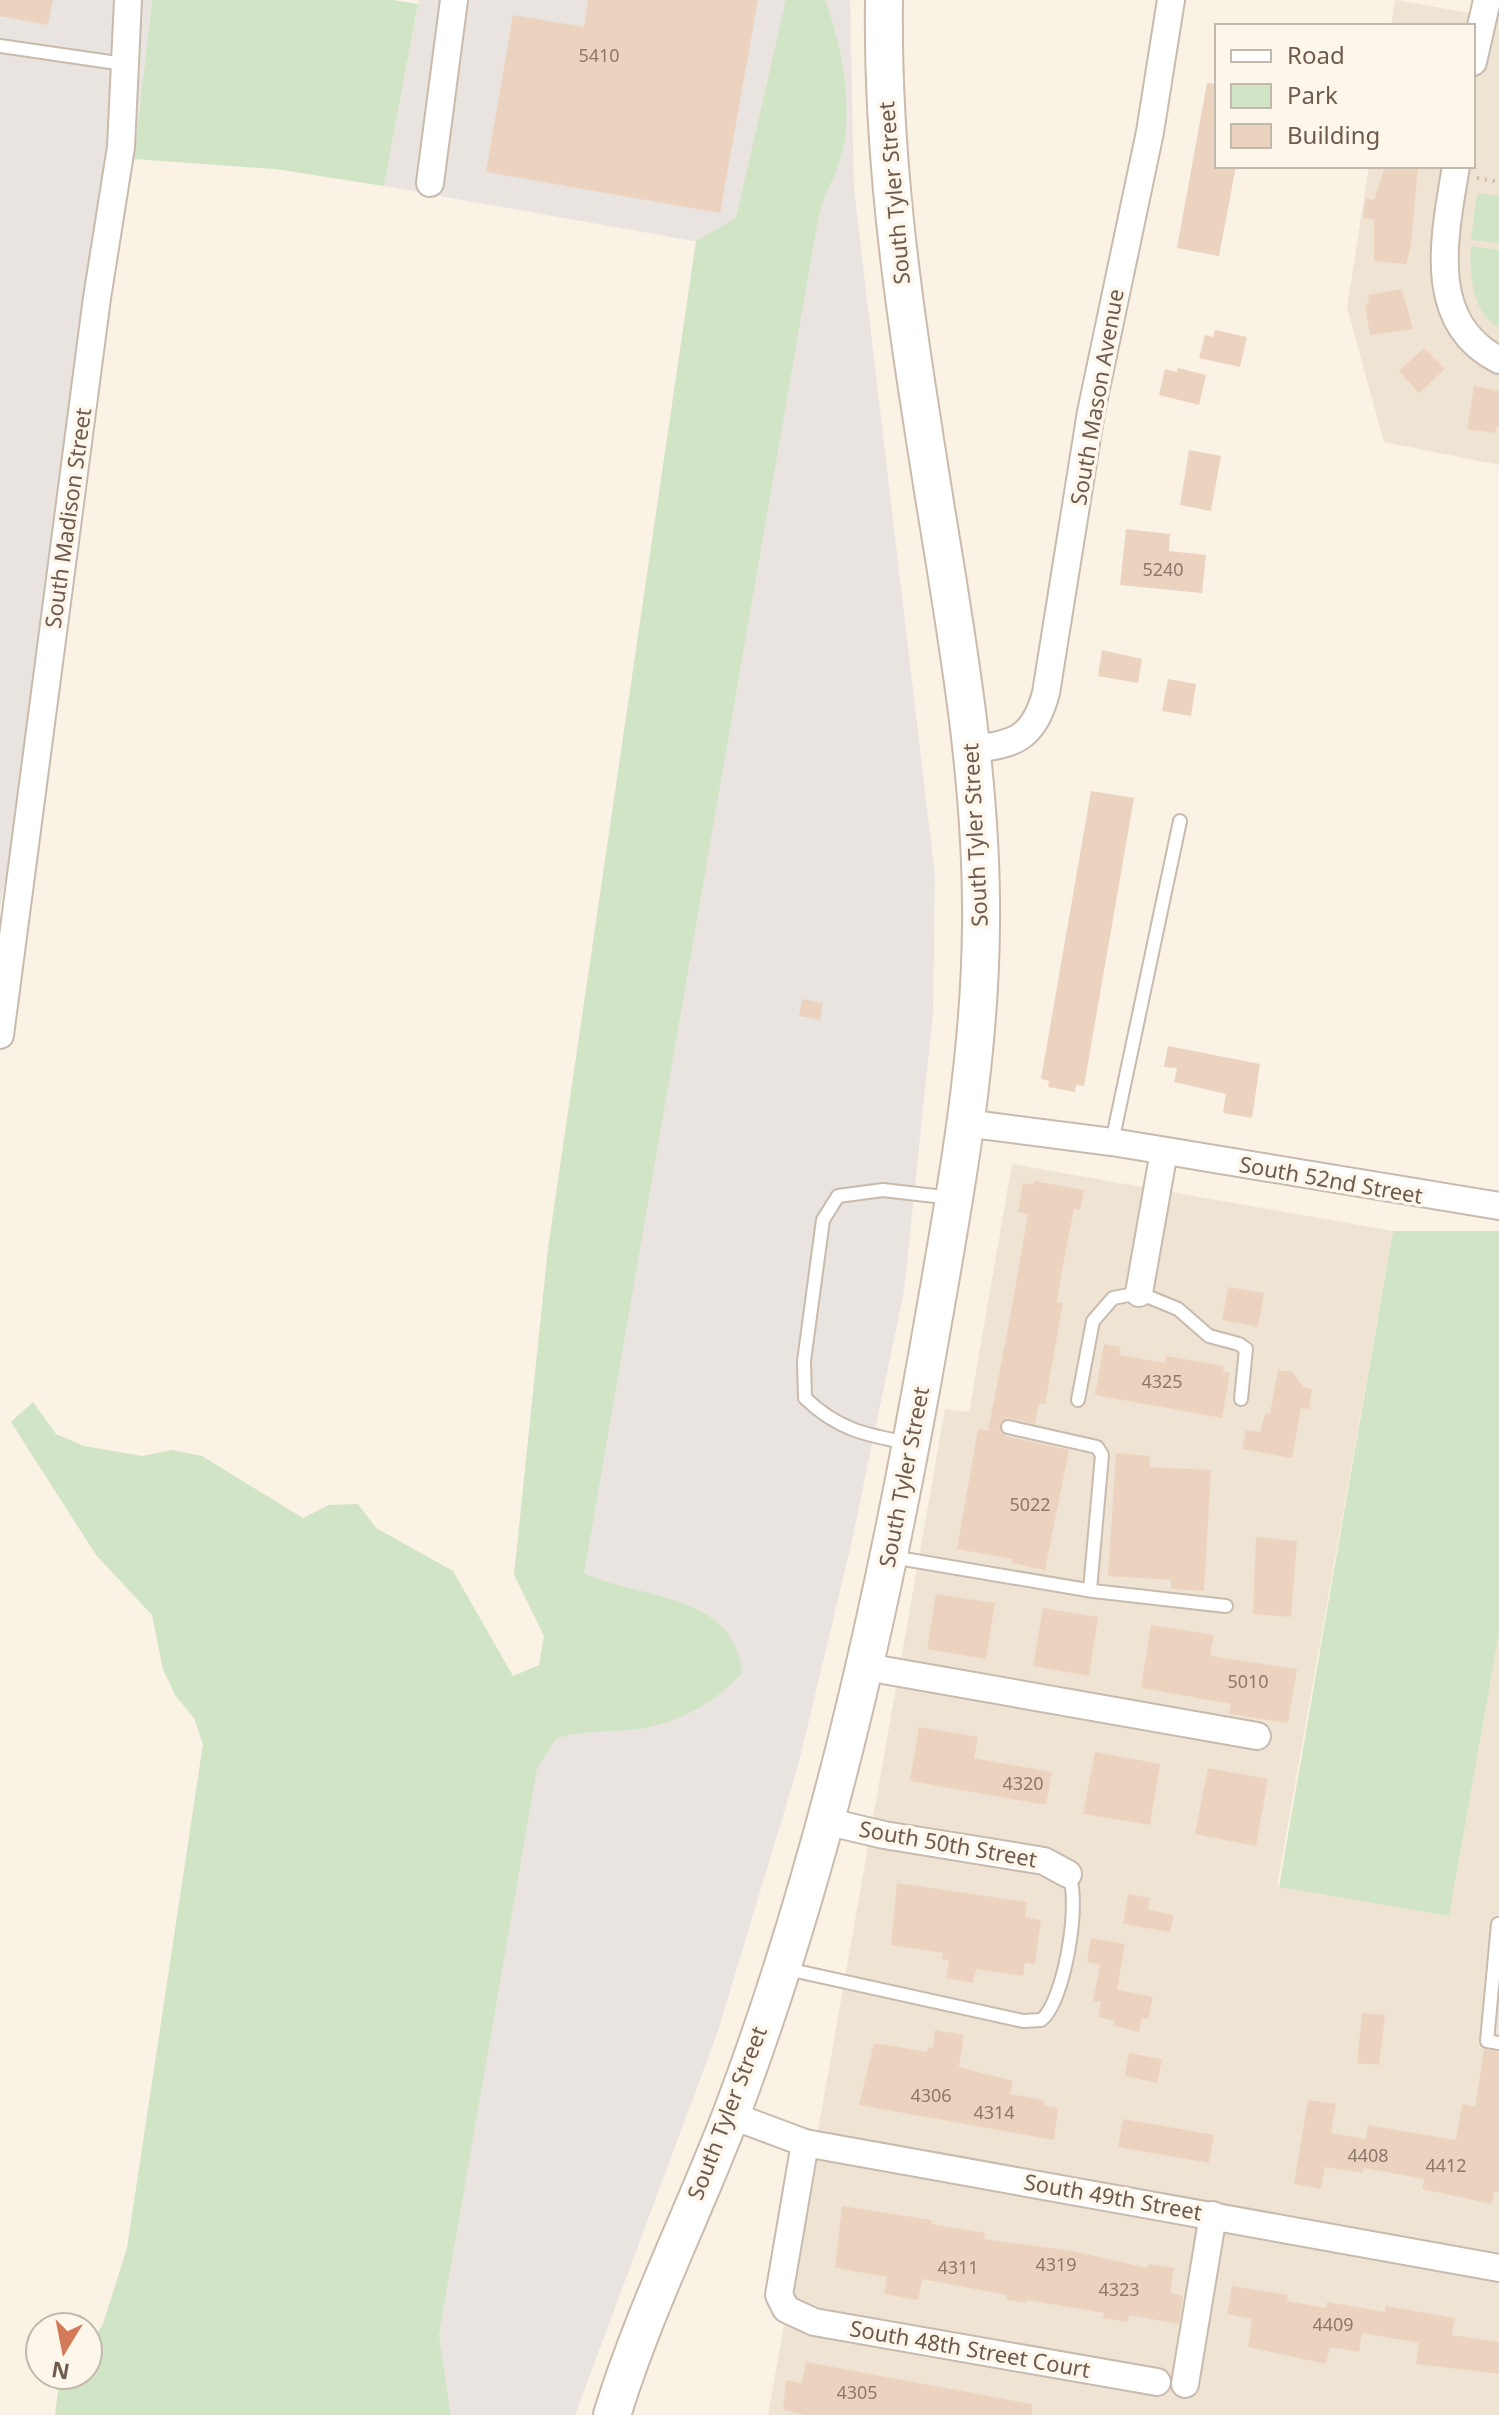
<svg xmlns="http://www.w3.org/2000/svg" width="1499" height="2415" font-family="'Noto Sans',sans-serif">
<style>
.residential{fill:#efe4d4}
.industrial{fill:#e9e4df}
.green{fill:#d1e4c5}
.building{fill:#ebd3c0}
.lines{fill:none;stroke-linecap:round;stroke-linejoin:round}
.lane-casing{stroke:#c8baad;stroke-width:16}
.street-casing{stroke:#c8baad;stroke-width:30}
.secondary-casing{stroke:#cbbbac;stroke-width:40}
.path{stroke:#cfb7a4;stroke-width:4;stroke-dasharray:2 6;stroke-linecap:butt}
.lane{stroke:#fff;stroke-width:12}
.street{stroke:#fff;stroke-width:26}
.secondary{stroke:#fff;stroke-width:36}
.labels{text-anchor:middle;stroke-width:7;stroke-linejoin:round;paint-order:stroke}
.number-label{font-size:18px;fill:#8d796a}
.street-label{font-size:22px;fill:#6e5b4e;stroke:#fcf6eb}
</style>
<rect width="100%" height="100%" fill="#f9f2e5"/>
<g class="residential">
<path d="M1395 0 1499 18V465L1384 442 1347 308 1369 166H1473V26H1391Z"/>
<path d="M1012 1164 1393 1231 1277 1886 1449 1916 1499 1633V2415H768L945 1409 969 1412Z"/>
</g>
<g class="industrial">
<path d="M0 0H152L134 159 0 908Z"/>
<path d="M419 0H850L854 189 935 876 933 1013 904 1291 851 1545 798 1766 717 2034 575 2415H451L439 2336 789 258 384 186Z"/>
</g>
<g class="green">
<path d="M152 0H393L418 4 384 186 275 169 134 159Z"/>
<path d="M786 0H825C843 48 856 117 838 166 831 185 822 199 818 219L584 1573C640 1600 735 1592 742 1673 719 1700 679 1722 645 1728 616 1733 586 1729 557 1738L537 1768 439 2335 451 2415H55L58 2391 69 2375H88V2347L103 2324 127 2248 203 1744 194 1718 175 1695 163 1669 152 1615 96 1555 11 1422 33 1402 56 1434 84 1446 142 1456 172 1450 202 1456 303 1518 329 1505 358 1504 376 1528 453 1571 513 1676 539 1665 544 1636 514 1575 548 1248 696 241 736 218Z"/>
<path d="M1477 193 1499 196V243L1471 240Z"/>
<path d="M1471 246 1499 250V328C1472 313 1469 274 1471 246Z"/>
<path d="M1393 1231H1499V1633L1449 1916 1279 1887Z"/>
</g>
<g class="building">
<path d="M0 0H53L48 25 0 16Z"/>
<path d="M588 0H758L720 213 486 172 513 15 584 27Z"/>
<path d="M1207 83 1217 84V166H1236L1219 256 1177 248Z"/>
<path d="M1385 166H1418L1411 245 1406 264 1374 261V219L1363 218 1366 198 1374 200Z"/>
<path d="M1402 289 1413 329 1370 335 1365 304 1369 303 1368 295Z"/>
<path d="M1215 330 1247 337 1240 367 1199 358 1205 335 1213 337Z"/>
<path d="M1424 348 1445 369 1419 393 1399 371Z"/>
<path d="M1178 368 1206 375 1199 405 1159 395 1165 369 1177 372Z"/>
<path d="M1474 386 1499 391V427H1496L1495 433 1467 429Z"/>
<path d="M1189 450 1221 456 1211 511 1180 505Z"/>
<path d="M1126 529 1170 534 1169 551 1206 555 1202 593 1120 585Z"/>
<path d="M1102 650 1142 659 1138 683 1098 676Z"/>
<path d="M1168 679 1196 684 1191 716 1162 711Z"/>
<path d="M1091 791 1134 798 1084 1086 1076 1085 1075 1092 1048 1087 1049 1081 1041 1079Z"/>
<path d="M802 999 823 1003 820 1020 799 1016Z"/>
<path d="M1168 1046 1260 1064 1252 1118 1223 1113 1226 1094 1174 1082 1177 1068 1164 1067Z"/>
<path d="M1034 1181 1084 1190 1080 1210 1074 1209 1063 1265 1057 1302 1063 1303 1045 1404 1039 1403 1035 1424 1006 1418 999 1426 1006 1436 1069 1450 1045 1570 1012 1563 1013 1559 957 1549 978 1429 988 1431 1011 1312 1028 1214 1018 1212 1023 1183 1033 1185Z"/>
<path d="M1228 1287 1264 1293 1258 1327 1222 1320Z"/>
<path d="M1104 1344 1121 1347 1119 1355 1165 1363 1166 1356 1224 1366 1223 1372 1230 1373 1222 1418 1095 1395Z"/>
<path d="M1278 1370 1292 1372 1304 1387 1312 1389 1309 1409 1301 1408 1292 1458 1242 1449 1246 1430 1260 1432 1265 1413 1270 1414Z"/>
<path d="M1116 1453 1150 1456 1149 1467 1211 1470 1204 1591 1171 1589V1580L1108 1576Z"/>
<path d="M1256 1537 1297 1541 1291 1617 1253 1614Z"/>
<path d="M936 1594 995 1603 986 1659 927 1649Z"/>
<path d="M1043 1608 1098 1617 1089 1676 1033 1666Z"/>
<path d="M1151 1625 1214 1635 1210 1656 1297 1669 1288 1723 1229 1714 1231 1704 1141 1688Z"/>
<path d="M919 1727 978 1737 974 1758 1052 1772 1046 1805 910 1781Z"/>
<path d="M1095 1752 1160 1764 1150 1825 1083 1814Z"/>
<path d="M1208 1768 1268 1779 1256 1846 1195 1834Z"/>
<path d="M897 1883 1027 1902 1025 1917 1041 1920 1035 1964 1025 1963 1023 1976 976 1969 973 1983 946 1978 949 1960 942 1959 943 1953 891 1945Z"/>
<path d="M1128 1894 1150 1898 1148 1910 1174 1915 1170 1932 1123 1924Z"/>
<path d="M1091 1938 1125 1944 1117 1990 1153 1997 1148 2019 1142 2018 1139 2032 1114 2026 1115 2021 1098 2017 1101 2002 1093 2001 1100 1965 1087 1962Z"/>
<path d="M1362 2013 1385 2015 1379 2065 1357 2063Z"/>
<path d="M935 2030 964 2035 959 2067 1013 2081 1010 2094 1044 2100V2105L1058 2108 1054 2140 859 2105 874 2043 927 2052 928 2047 933 2048Z"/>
<path d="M1484 2049 1499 2052V2193L1494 2192 1492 2204 1422 2189 1424 2179 1364 2168 1363 2173 1325 2167 1321 2189 1294 2184 1308 2100 1336 2104 1331 2133 1366 2139 1368 2125 1456 2140 1462 2104 1475 2107Z"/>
<path d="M1129 2053 1162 2059 1157 2083 1125 2076Z"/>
<path d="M1123 2119 1214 2135 1209 2163 1118 2147Z"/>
<path d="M842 2206 932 2220 931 2224 985 2233 984 2239 1072 2251 1148 2268 1149 2264 1174 2268 1170 2293 1183 2296 1179 2324 1129 2315 1128 2322 1103 2318 1104 2313 1026 2300V2303L1006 2300 1007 2295 922 2279 918 2300 884 2294 887 2277 835 2268Z"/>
<path d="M1232 2286 1288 2295 1287 2301 1326 2308 1327 2302 1385 2312 1386 2306 1455 2318 1452 2335 1499 2342V2374L1416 2364 1419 2343 1362 2333 1359 2352 1330 2347 1326 2364 1248 2347 1252 2319 1227 2314Z"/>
<path d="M806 2362 1032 2404V2415H806L783 2410 786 2380 802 2383Z"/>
</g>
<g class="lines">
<defs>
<g id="lane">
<path d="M0 46 124 64"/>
<path d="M1112 1142 1180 821"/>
<path d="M1078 1400 1093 1321 1113 1298 1139 1293 1178 1309 1209 1336 1239 1344 1246 1349 1241 1399"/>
<path d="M1008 1427 1097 1447 1102 1455 1090 1590"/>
<path d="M908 1443C865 1435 837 1429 805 1398L804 1361 823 1220 838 1196 883 1190 952 1198"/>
<path d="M892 1557 1093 1591 1226 1606"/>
<path d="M1498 1924 1487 2041 1499 2043"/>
<path d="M787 1969 1023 2021 1041 2020C1064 2004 1082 1898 1068 1874"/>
</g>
<g id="street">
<path d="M1473 62 1487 0"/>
<path d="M1456 166C1445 234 1424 322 1499 360"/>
<path d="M430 183 454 0"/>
<path d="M971 749C1015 745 1034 738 1046 693L1091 412 1150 132 1171 0"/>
<path d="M0 1035 97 298 121 147 128 0"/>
<path d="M965 1123 1112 1142 1499 1206"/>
<path d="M1139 1293 1164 1151"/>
<path d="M866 1667 1257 1736"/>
<path d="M825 1821 884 1835 1044 1861 1068 1874"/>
<path d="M730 2115 805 2143 1499 2268"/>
<path d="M805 2143 779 2295 786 2309 814 2322 1157 2382"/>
<path d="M1185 2384 1213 2215"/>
</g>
<path id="secondary" d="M612 2415C644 2311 692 2216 731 2115 825 1866 883 1606 929 1345 953 1207 980 1066 981 926 983 755 947 588 922 420 900 281 882 142 884 0"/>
</defs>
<use href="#lane" class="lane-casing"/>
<use href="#street" class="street-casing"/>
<use href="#secondary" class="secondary-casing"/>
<path class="path" d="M1477 178 1499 182"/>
<use href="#lane" class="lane"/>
<use href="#street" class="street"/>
<use href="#secondary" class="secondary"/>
</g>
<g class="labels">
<g class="number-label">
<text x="599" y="62">5410</text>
<text x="1163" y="576">5240</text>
<text x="1162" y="1388">4325</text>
<text x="1030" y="1511">5022</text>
<text x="1248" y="1688">5010</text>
<text x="1023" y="1790">4320</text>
<text x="931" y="2102">4306</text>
<text x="994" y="2119">4314</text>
<text x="1368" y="2162">4408</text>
<text x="1446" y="2172">4412</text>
<text x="1056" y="2271">4319</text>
<text x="958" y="2274">4311</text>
<text x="1119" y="2296">4323</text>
<text x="1333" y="2331">4409</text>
<text x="857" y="2399">4305</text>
</g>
<g class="street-label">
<text transform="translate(894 193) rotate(-95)" y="8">South Tyler Street</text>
<text transform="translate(1097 397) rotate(-80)" y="8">South Mason Avenue</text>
<text transform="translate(68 518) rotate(-82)" y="8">South Madison Street</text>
<text transform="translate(975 835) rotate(-93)" y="8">South Tyler Street</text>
<text transform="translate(1331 1180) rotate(10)" y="8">South 52nd Street</text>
<text transform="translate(904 1477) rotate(-79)" y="8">South Tyler Street</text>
<text transform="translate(948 1844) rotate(10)" y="8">South 50th Street</text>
<text transform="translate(727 2113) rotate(-69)" y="8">South Tyler Street</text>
<text transform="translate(1113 2197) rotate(10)" y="8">South 49th Street</text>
<text transform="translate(970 2349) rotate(10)" y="8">South 48th Street Court</text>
</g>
</g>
<rect x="1215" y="24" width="260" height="144" fill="#fcf6eb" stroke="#c3b8ac" stroke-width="2"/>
<rect x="1231" y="50" width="40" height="12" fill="#ffffff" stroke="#c3b8ac" stroke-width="2"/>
<text x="1287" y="64" font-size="24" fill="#6e5b4e">Road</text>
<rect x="1231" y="84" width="40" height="24" fill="#d1e4c5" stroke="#c3b8ac" stroke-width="2"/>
<text x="1287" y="104" font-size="24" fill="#6e5b4e">Park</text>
<rect x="1231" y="124" width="40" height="24" fill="#ebd3c0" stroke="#c3b8ac" stroke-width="2"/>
<text x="1287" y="144" font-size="24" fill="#6e5b4e">Building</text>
<g transform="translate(64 2351) rotate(190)"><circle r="38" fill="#fcf6eb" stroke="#c3b8ac" stroke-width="2"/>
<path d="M0-6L14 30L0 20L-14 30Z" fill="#d37a5a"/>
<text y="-12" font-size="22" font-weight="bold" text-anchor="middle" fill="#6e5b4e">N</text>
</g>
</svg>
